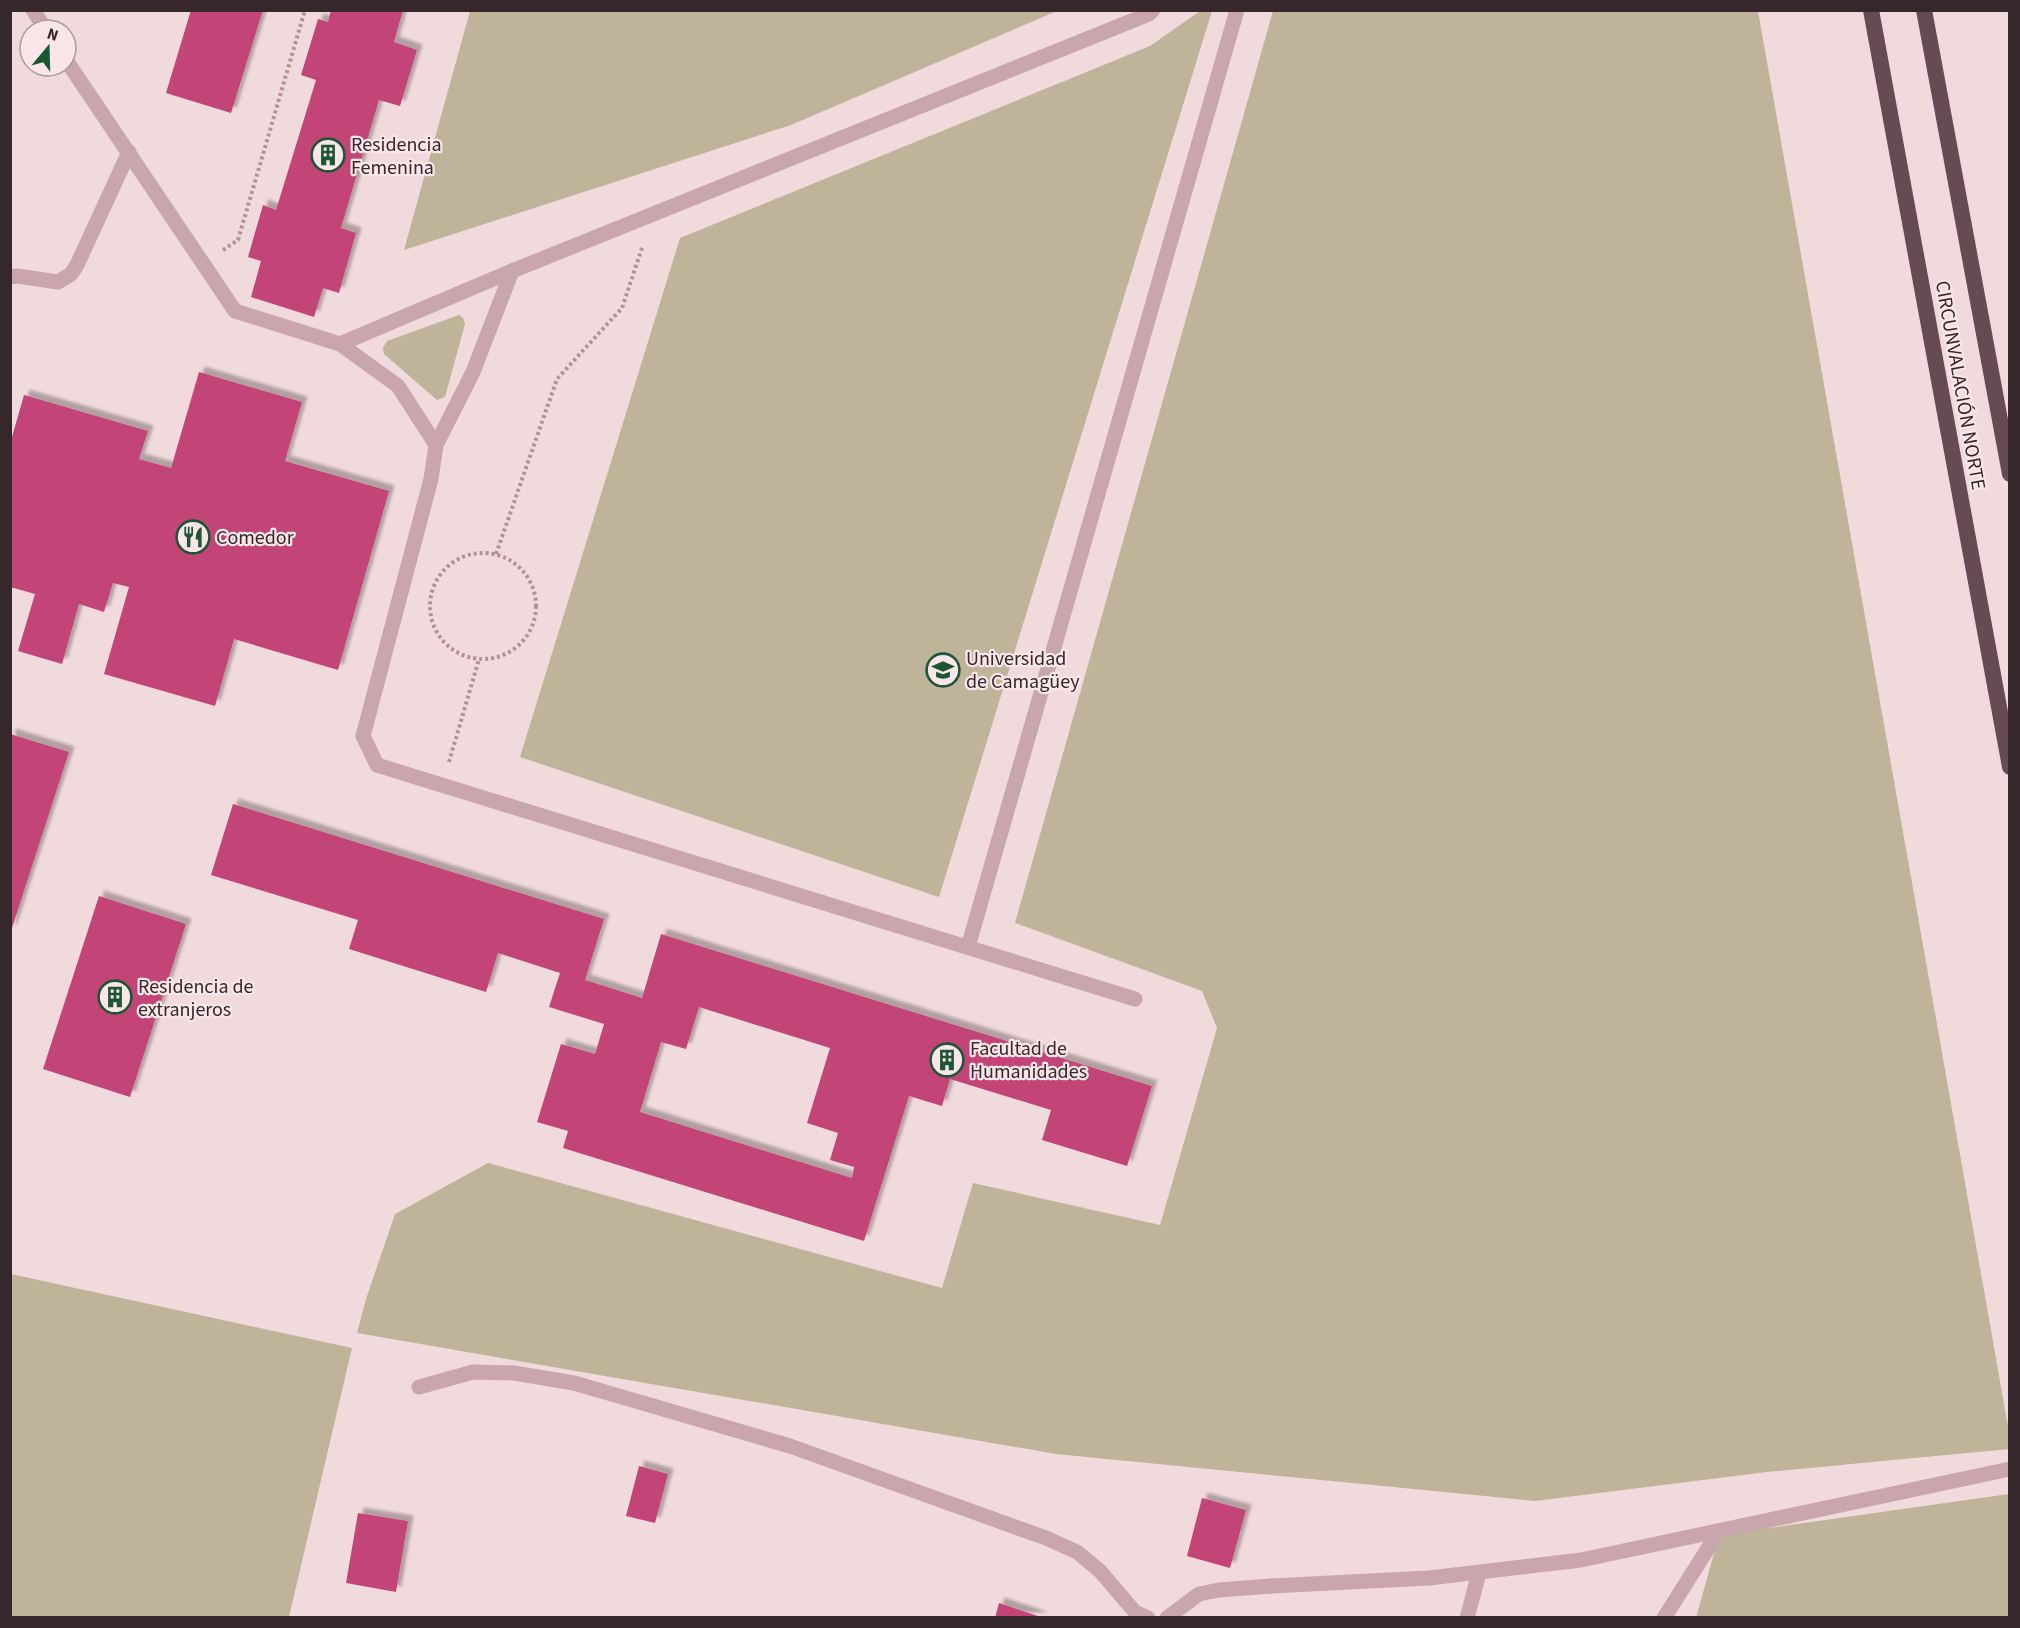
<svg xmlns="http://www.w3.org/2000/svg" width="2020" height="1628" font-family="'Source Sans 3',sans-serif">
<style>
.green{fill:#bfb49a}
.building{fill:#c34578;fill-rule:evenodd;filter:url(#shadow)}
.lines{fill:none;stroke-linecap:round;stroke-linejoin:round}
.path{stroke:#b49098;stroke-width:4;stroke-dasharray:3 3;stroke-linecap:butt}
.service{stroke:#c8a6ac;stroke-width:15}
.minor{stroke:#c8a6ac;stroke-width:15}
.trunk{stroke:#664b54;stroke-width:16}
.labels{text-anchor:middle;stroke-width:4.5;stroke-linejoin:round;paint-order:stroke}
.poi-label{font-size:20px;fill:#35272b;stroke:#f9e6e8;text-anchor:start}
.street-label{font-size:20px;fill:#35272b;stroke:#f9e6e8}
</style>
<defs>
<filter id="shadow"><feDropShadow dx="5.5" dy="-5.5" stdDeviation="1.5" flood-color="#0004"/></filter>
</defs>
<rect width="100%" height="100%" fill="#f1dadc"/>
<g class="green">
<path d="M470 11V10L1057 11 791 125 404 250Z"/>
<path d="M1200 11H1212L939 897 520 757 680 238 1150 46Z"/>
<path d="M1273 11H1758L2009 1432V1449L1767 1472 1535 1501 1056 1454 357 1333 366 1299 395 1214 488 1163 942 1288 973 1183 1160 1225 1217 1028 1202 991 1015 923Z"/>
<path d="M459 315 463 318 465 324 445 397 437 400 384 354 383 348 387 341Z"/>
<path d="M11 1274 352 1348 289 1617H11Z"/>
<path d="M2009 1494V1617L1696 1618 1719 1535Z"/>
</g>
<g class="building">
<path d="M191 10H263L231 113 166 93Z"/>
<path d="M331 10H403L394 42 417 50 400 106 379 100 341 228 356 233 339 293 323 288 314 317 251 297 261 261 248 257 263 205 276 210 316 80 301 75 318 19 328 22Z"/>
<path d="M199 372 302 402 285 461 389 491 338 670 234 639 215 706 104 674 129 587 113 583 104 612 79 604 62 664 18 651 35 594 10 587V444L24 395 148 431 139 459 171 468Z"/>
<path d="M10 734 69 752 11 931H10Z"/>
<path d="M233 804 604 919 585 980 642 998 661 934 1152 1086 1127 1166 1042 1140 1051 1110 950 1079 942 1106 909 1096 864 1241 563 1148 568 1131 537 1122 561 1044 595 1054 604 1024 549 1007 560 973 498 953 486 992 349 949 358 920 211 875ZM699 1007 830 1048 807 1123 838 1133 830 1160 854 1167 852 1178 640 1112 661 1042 686 1049Z"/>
<path d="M99 896 186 924 130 1097 43 1069Z"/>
<path d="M639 1466 668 1474 655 1523 626 1516Z"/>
<path d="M1202 1498 1246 1510 1230 1568 1187 1556Z"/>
<path d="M358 1513 408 1521 396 1592 346 1583Z"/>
<path d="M999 1603 1041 1617V1618H995Z"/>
</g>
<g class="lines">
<g class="path">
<path d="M223 250 238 240 305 10"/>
<circle cx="483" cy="606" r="53"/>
<path d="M496 554 557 379 622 308 643 245"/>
<path d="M449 762 479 659"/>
</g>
<g class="service">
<path d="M33 10 46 30"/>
<path d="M66 60 235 311 340 344 398 386 436 445"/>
<path d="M512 271 473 372 436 445 431 479 363 736 377 765 1135 999"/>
<path d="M10 277 17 276 58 282 71 274 77 265 129 152"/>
<path d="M340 344 512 271 1149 14 1153 10"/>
<path d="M968 947 1237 10"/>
<path d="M419 1387 473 1372 514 1373 574 1383 790 1446 1046 1538 1077 1552 1100 1571 1135 1612 1148 1618"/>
<path d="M1167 1618 1199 1594 1219 1590 1271 1586"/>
<path d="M1467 1618 1479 1573"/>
<path d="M1664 1618 1719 1531"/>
</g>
<path class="minor" d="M1271 1586 1429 1578 1581 1560 2010 1469"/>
<g class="trunk">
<path d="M1871 10 2010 767"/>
<path d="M1924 10 2010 474"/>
</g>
</g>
<defs>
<symbol id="building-ring" viewBox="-11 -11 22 22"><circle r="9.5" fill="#f9e6e8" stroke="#1d5535" stroke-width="1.5"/><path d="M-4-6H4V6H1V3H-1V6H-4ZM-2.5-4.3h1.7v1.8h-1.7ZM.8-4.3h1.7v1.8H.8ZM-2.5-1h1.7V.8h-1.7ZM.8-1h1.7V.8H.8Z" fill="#1d5535"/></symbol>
<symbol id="restaurant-ring" viewBox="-11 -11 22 22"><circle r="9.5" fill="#f9e6e8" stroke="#1d5535" stroke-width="1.5"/><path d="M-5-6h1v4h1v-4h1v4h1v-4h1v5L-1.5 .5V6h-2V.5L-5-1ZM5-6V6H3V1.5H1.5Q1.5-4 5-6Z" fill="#1d5535"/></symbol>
<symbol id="university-ring" viewBox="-11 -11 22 22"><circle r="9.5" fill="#f9e6e8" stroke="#1d5535" stroke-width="1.5"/><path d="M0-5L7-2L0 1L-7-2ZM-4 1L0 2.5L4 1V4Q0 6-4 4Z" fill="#1d5535"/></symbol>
</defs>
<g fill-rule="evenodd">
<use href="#building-ring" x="309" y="136" width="38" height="38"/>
<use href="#restaurant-ring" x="174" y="518" width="38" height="38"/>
<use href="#university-ring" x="924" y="651" width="38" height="38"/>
<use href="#building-ring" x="96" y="978" width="38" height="38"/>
<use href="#building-ring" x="928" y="1041" width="38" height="38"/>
</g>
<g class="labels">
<g class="poi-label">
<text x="351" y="151">Residencia<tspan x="351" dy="23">Femenina</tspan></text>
<text x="216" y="544">Comedor</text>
<text x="966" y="665">Universidad<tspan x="966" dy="23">de Camagüey</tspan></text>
<text x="138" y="993">Residencia de<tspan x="138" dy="23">extranjeros</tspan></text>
<text x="970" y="1055">Facultad de<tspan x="970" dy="23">Humanidades</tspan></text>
</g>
<g class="street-label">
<text transform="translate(1961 385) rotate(80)" y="7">CIRCUNVALACIÓN NORTE</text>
</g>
</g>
<rect width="2020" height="1628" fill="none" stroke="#35272b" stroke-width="24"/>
<g transform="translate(48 48) rotate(19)"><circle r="28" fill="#f9e6e8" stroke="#ab9a9c" stroke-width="1.5"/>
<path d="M0-4.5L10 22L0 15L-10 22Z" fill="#1d5535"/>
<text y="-9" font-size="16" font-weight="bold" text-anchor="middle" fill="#35272b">N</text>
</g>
</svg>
